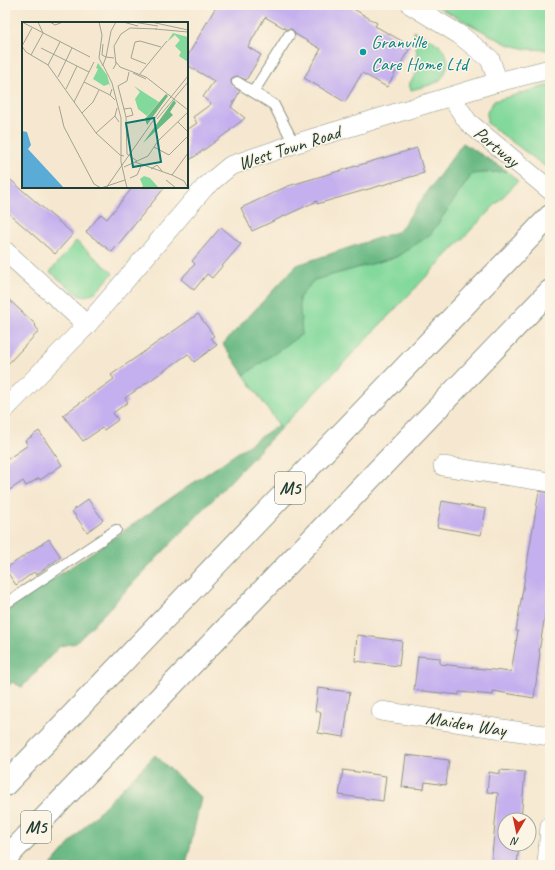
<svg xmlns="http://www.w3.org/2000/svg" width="555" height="870" font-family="Caveat,sans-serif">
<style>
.green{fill:#83d99c;stroke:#518b68}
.forest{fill:#6ab984;stroke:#447b5c}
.building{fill:#c4afef}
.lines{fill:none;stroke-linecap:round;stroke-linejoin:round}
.service-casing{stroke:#8a9282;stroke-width:12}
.minor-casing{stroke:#8a9282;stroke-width:20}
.motorway-casing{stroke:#8a9282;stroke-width:24}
.service{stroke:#fff;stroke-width:10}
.minor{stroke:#fff;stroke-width:19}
.motorway{stroke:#fff;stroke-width:22}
.culture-dot{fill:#0f9aa8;stroke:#fcf5e5;stroke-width:1.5}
.labels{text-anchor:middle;stroke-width:3;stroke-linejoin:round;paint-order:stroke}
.shield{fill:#fcf5e5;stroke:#617469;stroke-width:1}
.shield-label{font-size:18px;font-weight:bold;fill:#1f3d34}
.culture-label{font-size:19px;fill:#0d838f;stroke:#fcf5e5;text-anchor:start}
.street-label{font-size:19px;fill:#1f3d34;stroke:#fcf5e5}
.inset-road{fill:none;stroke:#a0a492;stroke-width:1}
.view{fill:#0f766e;fill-opacity:0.15;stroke:#0f766e;stroke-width:2}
.inset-edge{fill:none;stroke:#1f3d34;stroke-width:2}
</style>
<rect width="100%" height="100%" fill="#fcf5e5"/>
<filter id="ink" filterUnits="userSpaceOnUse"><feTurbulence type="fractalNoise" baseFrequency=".025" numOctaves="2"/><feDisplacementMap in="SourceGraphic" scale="8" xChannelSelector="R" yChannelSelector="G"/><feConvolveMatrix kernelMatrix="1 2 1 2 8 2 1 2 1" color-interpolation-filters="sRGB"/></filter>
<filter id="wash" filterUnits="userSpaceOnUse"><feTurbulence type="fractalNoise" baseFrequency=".012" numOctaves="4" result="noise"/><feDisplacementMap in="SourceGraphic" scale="16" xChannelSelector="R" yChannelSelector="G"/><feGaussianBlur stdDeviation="0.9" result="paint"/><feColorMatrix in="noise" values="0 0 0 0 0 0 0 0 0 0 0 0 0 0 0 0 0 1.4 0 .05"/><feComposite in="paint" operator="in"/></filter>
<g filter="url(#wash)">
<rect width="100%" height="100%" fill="#f6e8d0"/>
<g class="green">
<path d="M434 5H533L550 9V50L526 49 507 44Z"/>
<path d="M414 31C428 38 452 47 447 67 446 71 444 77 440 80 434 85 418 88 411 90L409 84 419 70Z"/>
<path d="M550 85V170L487 123V112L494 101Z"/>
<path d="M507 171 518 181 281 428 244 375 301 334 299 298 314 280 396 257 429 235 472 174Z"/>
<path d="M76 241 113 273C103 284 96 297 80 296L50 272Z"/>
</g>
<g class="forest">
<path d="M463 143 507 171 472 174 430 235 396 257 314 280 299 298 302 334 244 375 223 344 297 265 399 231Z"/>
<path d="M278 425 281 428 76 643 60 646 22 687 12 682 5 690V612Z"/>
<path d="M155 755 201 798 186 865H51L87 824Z"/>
</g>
<g id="blocks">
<g class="building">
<path d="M217 5H347L377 23 375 26 411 46 387 87 362 73 345 102 304 78 321 49 295 34 292 29H286L265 17 248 47 261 55 246 80 237 76 232 78 231 81 232 85 240 91 231 107 245 118 230 130H231L187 162V130L197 123 193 117 211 104 203 97 214 81 187 65V57Z"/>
<path d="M417 148 424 173 317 204V201L252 231 241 208 288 186Z"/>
<path d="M5 175 73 234 55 254 5 210Z"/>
<path d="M133 187H165L112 252 86 232 101 214 107 219Z"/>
<path d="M221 227 241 244 212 278 207 274 194 290 181 279 195 264 192 261Z"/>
<path d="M5 296 36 325 35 326 39 331 5 367Z"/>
<path d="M198 314 214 336 211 338 217 345 194 362 188 354 125 398 128 402 113 413 118 420 104 430 102 428 83 441 63 415 114 379 111 375Z"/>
<path d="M39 431 62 465 40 480 39 478 26 486 23 481 5 493V461L28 445 25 441Z"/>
<path d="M539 491 550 493V584L539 652 540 653 534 698 493 691V695L459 692V695L414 690 418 656 440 658V664L511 672 518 631H516Z"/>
<path d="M88 499 103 520 87 532 72 511Z"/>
<path d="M442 501 486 509 481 535 437 527Z"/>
<path d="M49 539 61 557 36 575 34 572 16 585 5 569Z"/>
<path d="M357 635 402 641 399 666 355 661Z"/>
<path d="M318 688 350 692 344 737 318 733 321 712 315 711Z"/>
<path d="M406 755 449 760 446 785 425 782 424 789 402 787Z"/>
<path d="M343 770 386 776 383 801 339 795Z"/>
<path d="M500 770 525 772 521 820H505V844H519L517 865H491L498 793 487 792 489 772 500 774Z"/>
</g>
</g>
</g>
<g filter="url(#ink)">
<use href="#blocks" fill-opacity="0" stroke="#8a9282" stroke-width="1"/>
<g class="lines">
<defs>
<g id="service">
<path d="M237 82 274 105 294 144"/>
<path d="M254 91 289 35"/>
<path d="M5 604 116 530"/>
</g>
<g id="minor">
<path d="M411 5 460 35 490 59 498 82"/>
<path d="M451 97 468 122 550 190"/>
<path d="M5 251 87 325"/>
<path d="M5 409 87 325 205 187 230 166 294 144 498 82 550 69"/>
<path d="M443 466 550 482"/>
<path d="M381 711 550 736"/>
<path d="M547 865 550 826"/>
</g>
<g id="motorway">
<path d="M5 785 550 216"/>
<path d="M5 859 550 291"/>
</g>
</defs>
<use href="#service" class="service-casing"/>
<use href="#minor" class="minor-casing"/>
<use href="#motorway" class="motorway-casing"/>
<use href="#service" class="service"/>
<use href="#minor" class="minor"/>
<use href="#motorway" class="motorway"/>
</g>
</g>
<circle class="culture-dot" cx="363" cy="52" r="4"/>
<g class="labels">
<g class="shield">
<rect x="275" y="472" width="30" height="32" rx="3"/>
<rect x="21" y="811" width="30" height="32" rx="3"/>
</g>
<g class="shield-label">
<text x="290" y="494">M5</text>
<text x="36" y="833">M5</text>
</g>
<g class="culture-label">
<text x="371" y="48">Granville<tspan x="371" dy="22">Care Home Ltd</tspan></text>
</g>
<g class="street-label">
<text transform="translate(497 146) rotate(39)" y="7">Portway</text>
<text transform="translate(289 147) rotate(-18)" y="7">West Town Road</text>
<text transform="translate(466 723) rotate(9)" y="7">Maiden Way</text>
</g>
</g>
<g transform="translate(22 22)">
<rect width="166" height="166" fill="#f6e8d0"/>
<path d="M151 11 166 15V40L157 34 159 30 153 24 158 18 153 13 145 20ZM76 41 85 53 89 67 87 62 82 64 71 57 76 47 74 46ZM112 64 137 80 125 94 116 87 113 77 118 70ZM122 154 128 156 136 165 119 166 121 164 118 157Z" fill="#83d99c"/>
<path d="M144 72 146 74 125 103 123 97ZM152 78 154 81 148 90 151 93 121 121Z" fill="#6ab984"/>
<path d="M0 109 5 110 9 123 6 127 42 166H0Z" fill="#5aabd5"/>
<path class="inset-road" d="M0 0 68 35M16 0 21 11M28 0 33 3 41 0M77 0 80 13 77 36 81 44M101 0 116 4M111 0 136 4M129 0 166 8M133 7 166 10M81 22 80 33 84 35M0 24 4 30 26 43 74 111 98 133 102 134M0 24 10 6M19 26 67 50M9 33 21 11M84 35 89 9 94 0M92 36 84 35 81 43 90 61 99 96V140L105 166M94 40 98 45 124 55 166 88M124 42 109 36 113 20 118 19 139 25M26 43 38 20M91 47 94 42 92 24 99 12 108 6 135 7M107 50 105 59 96 64 104 95 105 132 115 139M111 51 124 57M117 53 145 19M36 55 50 26M62 60 88 73M44 67 55 44M90 67 88 73 93 78M52 80 72 40M37 84 42 105 72 162 79 166M95 86 93 94 97 100M102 87 109 86 111 93 104 95M60 91 71 80 77 68M135 97 166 60M156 100 166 110M74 111 93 94M132 125 147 133 166 114M113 140 150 153 162 159 166 166M102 145 126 134 136 119 166 90M129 147 135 143 140 149M150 153 166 131M108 156 115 153 119 144M144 158 154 166M79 166 103 158M84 166 140 86 166 54"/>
<path class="view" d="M132 96 139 140 111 145 104 101Z"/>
<rect width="166" height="166" class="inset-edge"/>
</g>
<rect width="555" height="870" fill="none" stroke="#fcf5e5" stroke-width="20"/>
<g transform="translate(517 832) rotate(189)"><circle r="19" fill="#fcf5e5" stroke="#a4ab9e"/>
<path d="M0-3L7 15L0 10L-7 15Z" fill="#c8321e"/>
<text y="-6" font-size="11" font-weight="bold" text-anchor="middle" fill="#1f3d34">N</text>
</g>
</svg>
